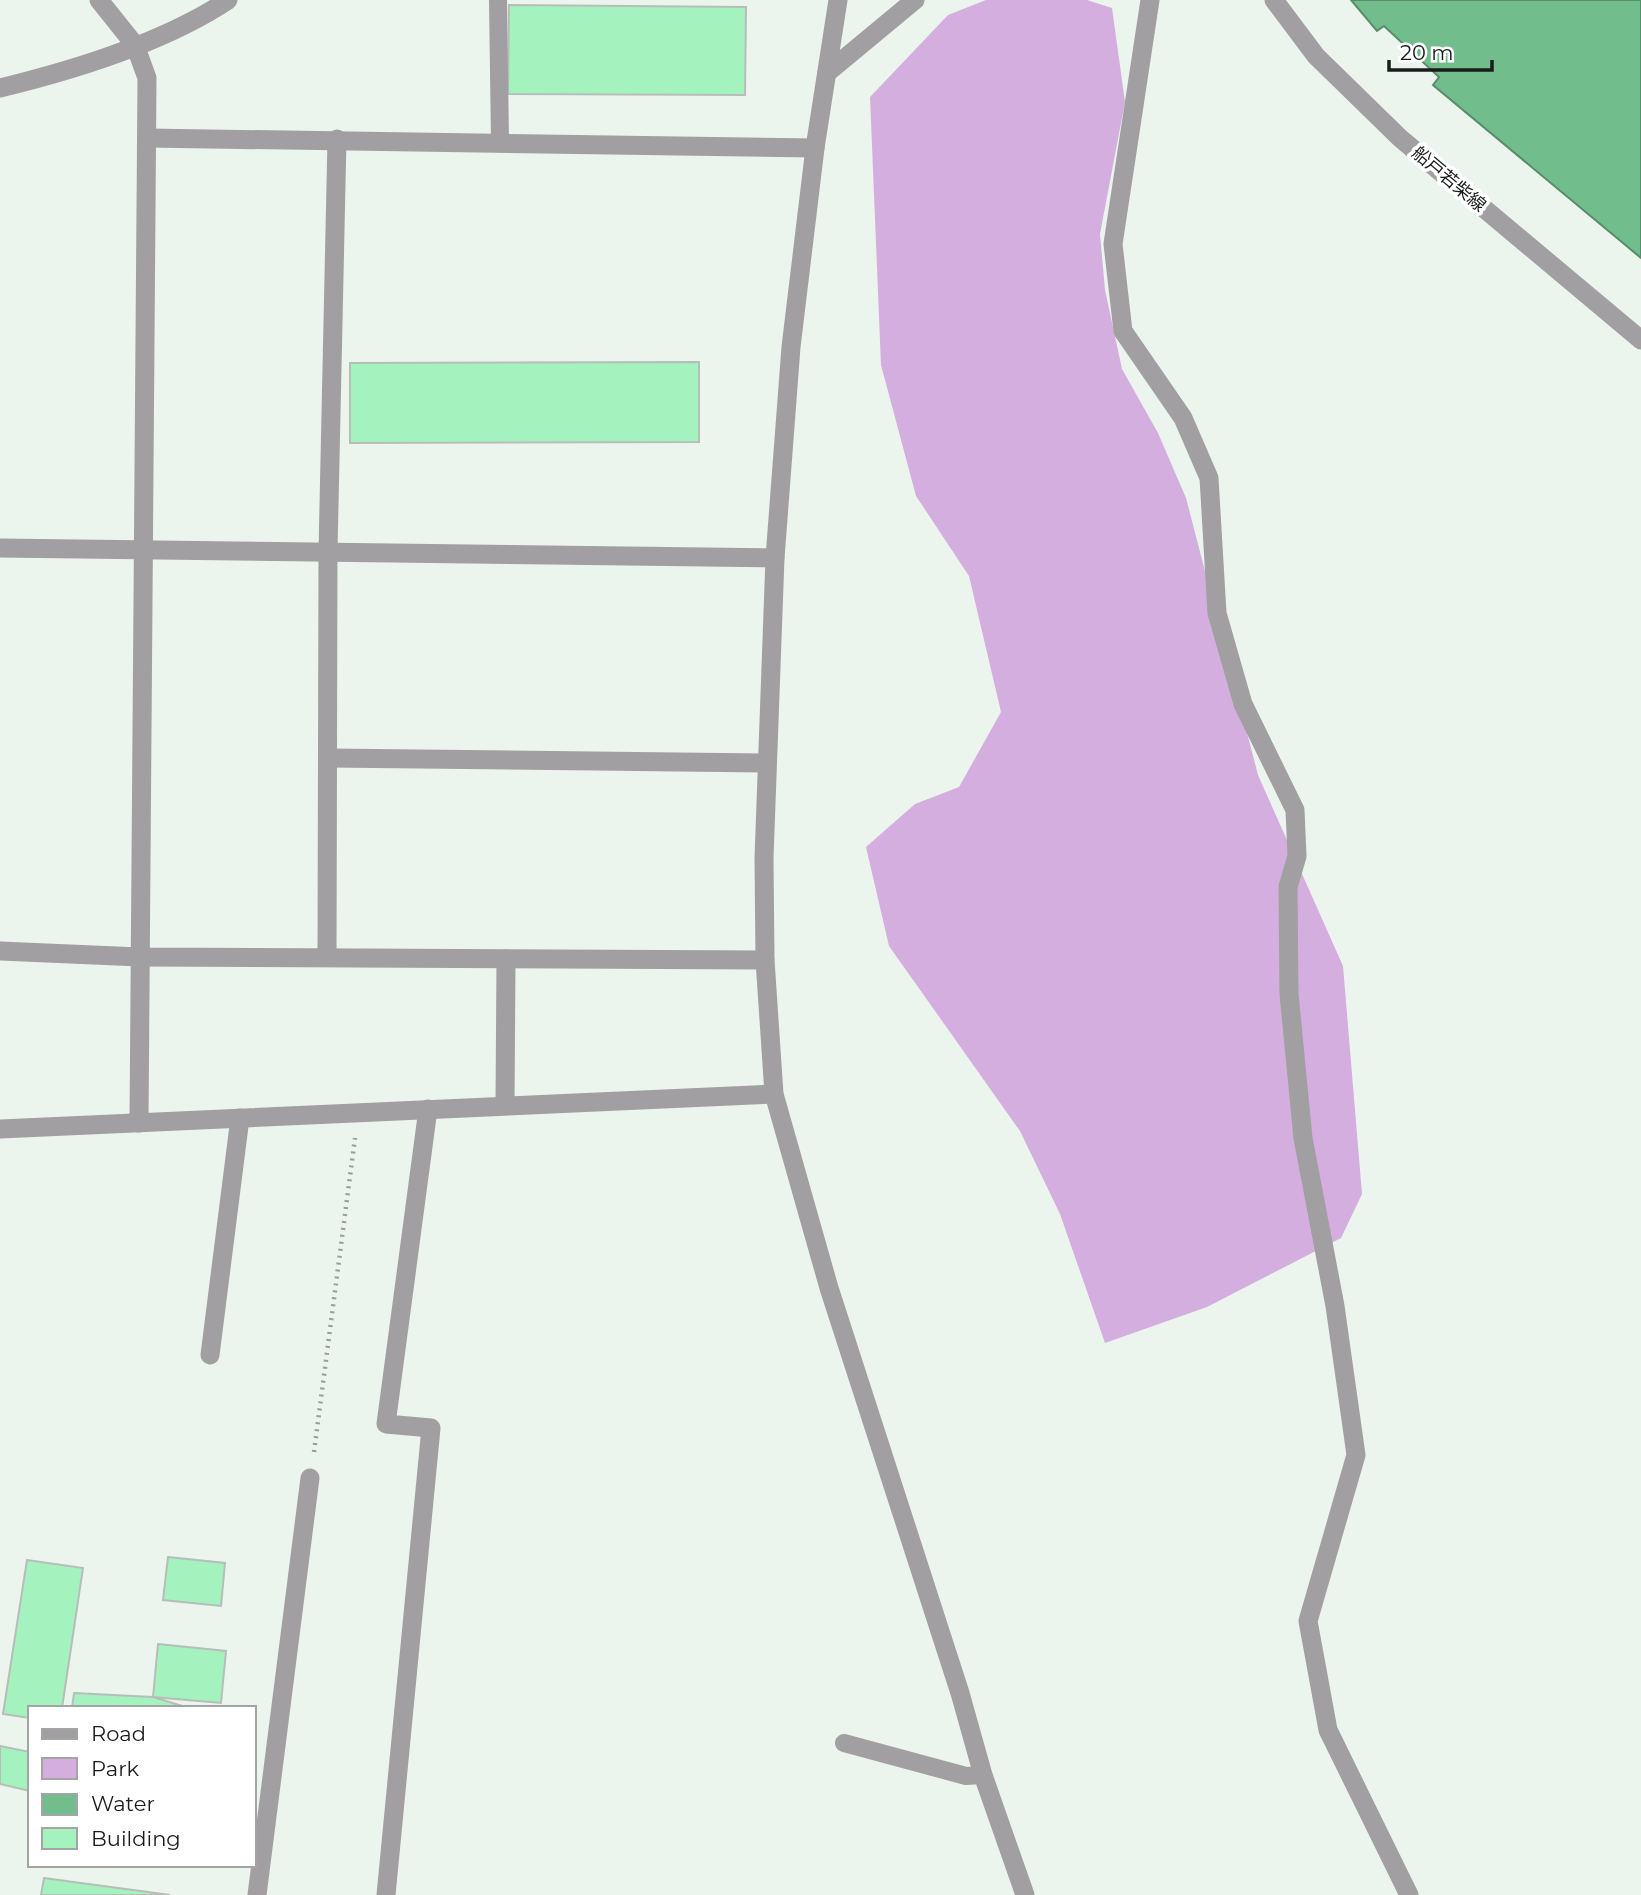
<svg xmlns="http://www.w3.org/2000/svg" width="1641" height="1895" font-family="Montserrat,'Noto Sans JP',sans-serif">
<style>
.green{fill:#d4aedf}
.water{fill:#71bd8c;stroke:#578d6a;stroke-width:2}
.building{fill:#a4f2be;stroke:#b7beb9;stroke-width:2}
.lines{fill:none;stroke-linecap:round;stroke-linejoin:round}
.path{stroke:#989e9a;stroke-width:4.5;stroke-dasharray:2 5;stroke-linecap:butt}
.service{stroke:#a19fa1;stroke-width:18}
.minor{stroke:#a19fa1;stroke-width:19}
.tertiary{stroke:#a19fa1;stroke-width:19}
.labels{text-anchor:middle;stroke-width:7;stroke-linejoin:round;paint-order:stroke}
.street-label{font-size:18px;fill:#191c1a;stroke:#fff}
</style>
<rect width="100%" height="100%" fill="#ecf4ee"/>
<path class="green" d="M986 0H1087L1112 8 1125 102 1100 234 1105 290 1122 369 1158 433 1186 498 1258 775 1343 966 1362 1194 1341 1238 1207 1307 1105 1343 1060 1214 1020 1131 889 946 866 847 915 804 959 787 1001 712 969 576 916 496 881 365 870 97 948 15Z"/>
<path class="water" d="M1351 0H1641V258L1433 85 1439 77 1384 26 1377 31Z"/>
<g class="building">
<path d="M509 5 746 7 745 95 508 94Z"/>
<path d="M699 362V442L350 443V363Z"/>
<path d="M168 1557 225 1563 221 1606 163 1600Z"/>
<path d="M27 1560 83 1568 62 1708H30V1718L3 1714Z"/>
<path d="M158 1644 226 1651 221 1703 153 1697Z"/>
<path d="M74 1693 153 1697 189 1708H72Z"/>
<path d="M0 1746 30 1752V1791L0 1784Z"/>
<path d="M44 1878 170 1895H41Z"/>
</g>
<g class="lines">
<path class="path" d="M314 1452 355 1138"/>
<g class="service">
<path d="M498 0 500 142"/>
<path d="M844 1743 966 1776 983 1775"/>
</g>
<g class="minor">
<path d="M99 0 135 45"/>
<path d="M838 0 815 148 791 347 775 558 764 858 765 960 774 1094 829 1288 960 1693 983 1775 1025 1895"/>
<path d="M1150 0 1113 244 1123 331 1183 418 1209 478 1217 613 1243 704 1295 810 1297 856 1288 887 1289 994 1303 1138 1335 1306 1356 1455 1308 1621 1328 1730 1409 1895"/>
<path d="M827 73 915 0"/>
<path d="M0 88C74 70 165 42 228 0"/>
<path d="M147 138 815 148"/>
<path d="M329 758 765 763"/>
<path d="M0 951 140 957 765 960"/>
<path d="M327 957 328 551 337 139"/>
<path d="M505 1105 506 959"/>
<path d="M0 1129 774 1094"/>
<path d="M210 1355 240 1118"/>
<path d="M257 1895 310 1478"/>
<path d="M386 1895 431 1428 386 1424 428 1109"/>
</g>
<g class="tertiary">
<path d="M1274 0 1316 56 1400 138 1641 340"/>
<path d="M135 45 147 78 139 1123"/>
<path d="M0 548 775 558"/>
</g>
</g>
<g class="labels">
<g class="street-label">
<text transform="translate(1449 179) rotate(40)" y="6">船戸若柴線</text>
</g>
</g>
<rect x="28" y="1706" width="228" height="161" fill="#ffffff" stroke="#a3a4a3" stroke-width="2"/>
<rect x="42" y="1729" width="35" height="10" fill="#a19fa1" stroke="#a3a4a3" stroke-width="2"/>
<text x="91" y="1741" font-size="21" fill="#191c1a">Road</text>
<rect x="42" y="1758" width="35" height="21" fill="#d4aedf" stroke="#a3a4a3" stroke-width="2"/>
<text x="91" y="1776" font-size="21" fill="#191c1a">Park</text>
<rect x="42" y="1794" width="35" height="21" fill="#71bd8c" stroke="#a3a4a3" stroke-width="2"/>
<text x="91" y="1811" font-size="21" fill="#191c1a">Water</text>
<rect x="42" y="1828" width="35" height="21" fill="#a4f2be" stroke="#a3a4a3" stroke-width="2"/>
<text x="91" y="1846" font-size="21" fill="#191c1a">Building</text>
<path d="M1389 60v10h103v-10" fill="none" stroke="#191c1a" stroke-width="3.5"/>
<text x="1400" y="60" font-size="21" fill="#191c1a" stroke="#ffffff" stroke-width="5" paint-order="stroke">20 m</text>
</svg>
